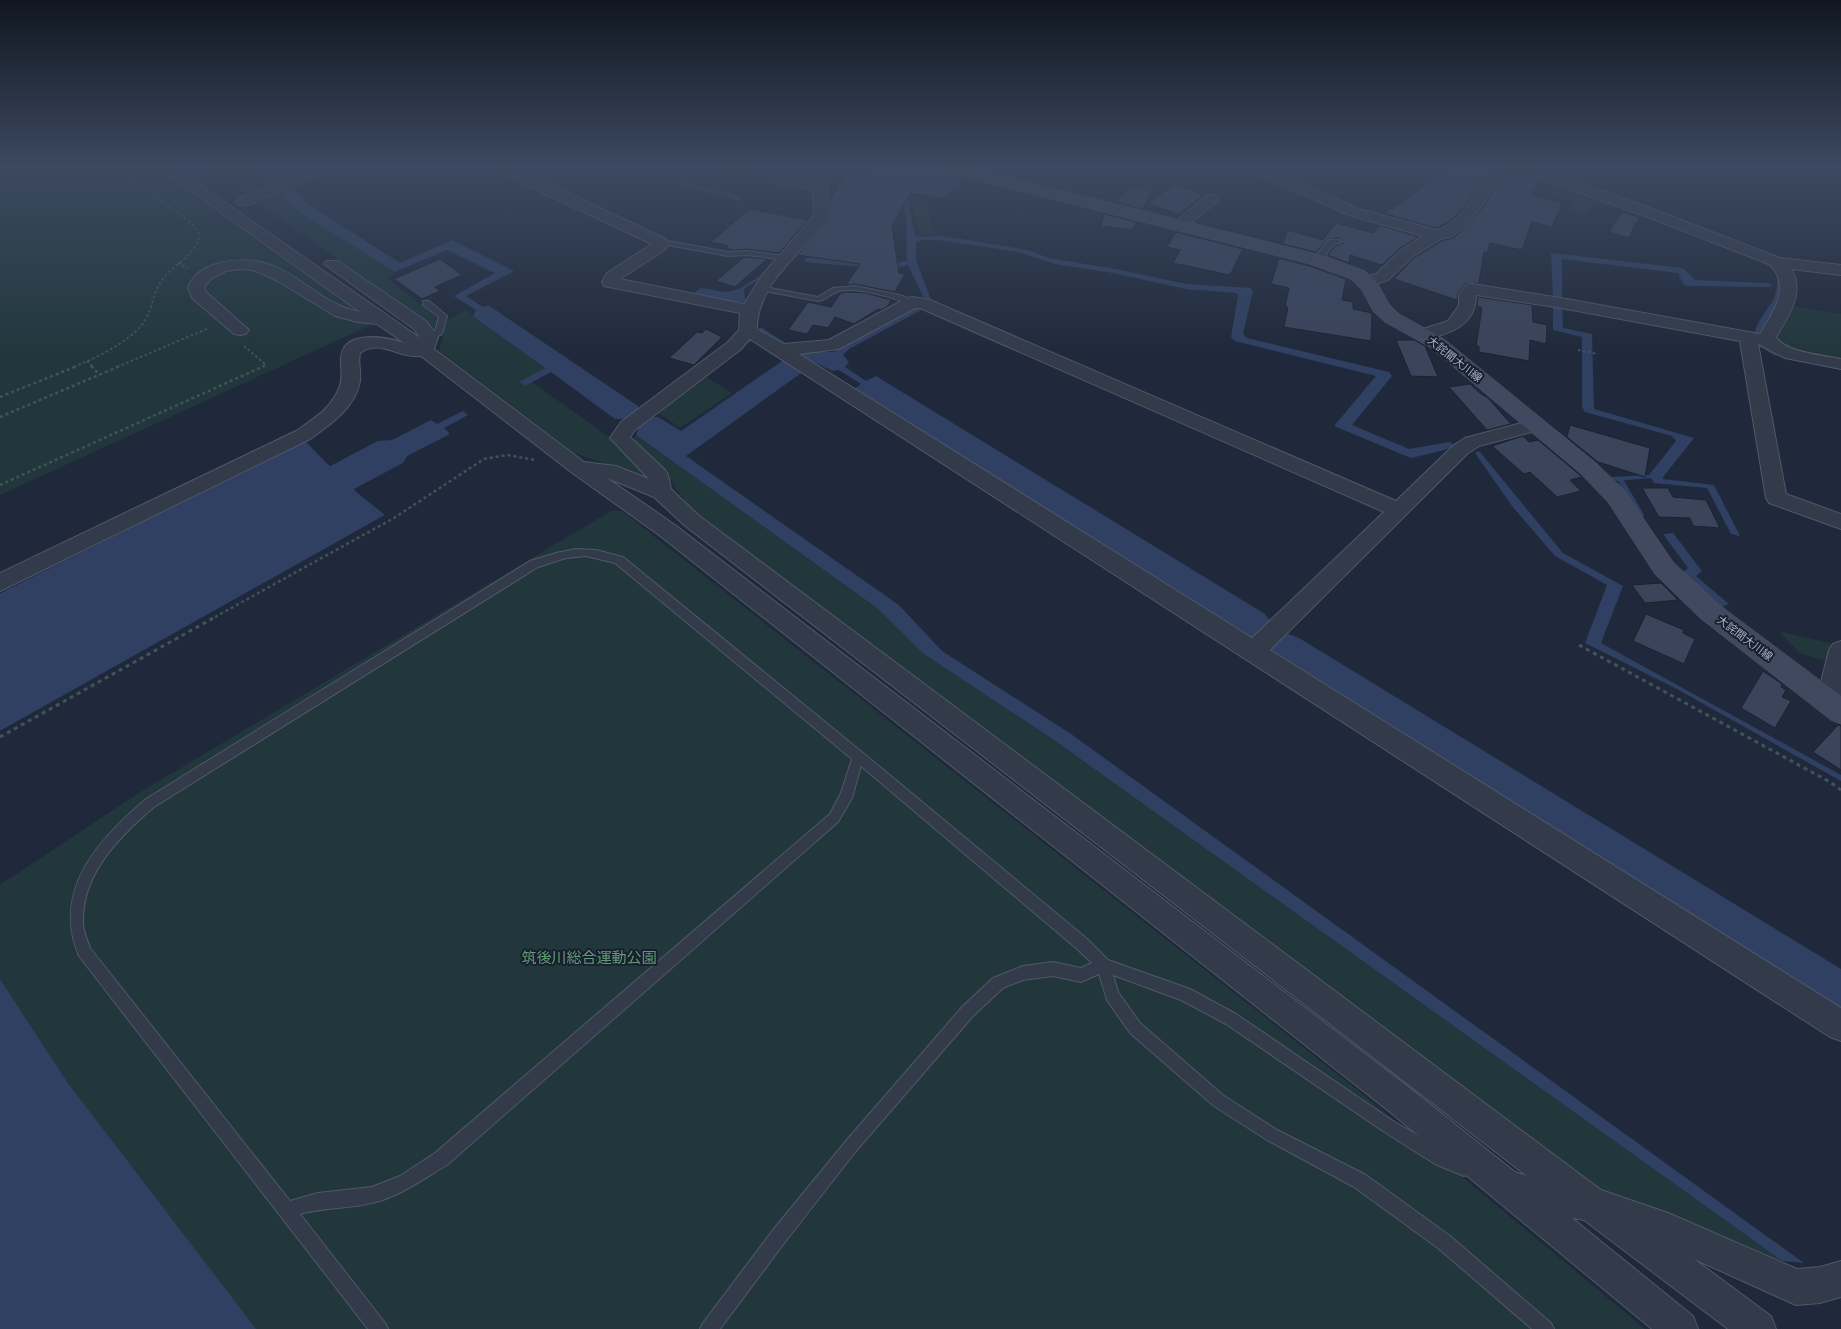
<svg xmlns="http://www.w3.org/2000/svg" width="1841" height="1329" font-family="'DM Sans','Noto Sans JP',sans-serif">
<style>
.green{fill:#21373c}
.water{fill:#2f4062}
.pier{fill:#1f293b}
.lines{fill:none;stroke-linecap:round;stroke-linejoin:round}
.stream-far1{stroke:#2f4062;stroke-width:4.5}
.stream{stroke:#2f4062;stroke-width:5.5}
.building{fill:#3a455c;stroke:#1a2232}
.service-casing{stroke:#505869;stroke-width:2}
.minor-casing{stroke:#505869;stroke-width:2}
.secondary-casing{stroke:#505869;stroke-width:1}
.path-far2{stroke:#3f5459;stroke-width:2;stroke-dasharray:2.5 2.5;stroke-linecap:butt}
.path-far1{stroke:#3f5459;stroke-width:2.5;stroke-dasharray:3 3;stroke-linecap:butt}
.path{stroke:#3f5459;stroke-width:3;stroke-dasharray:4 4;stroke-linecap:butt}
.service{fill:#333b4b;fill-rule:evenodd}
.minor{fill:#333b4b;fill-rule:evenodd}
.secondary{fill:#40495f;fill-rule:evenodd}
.labels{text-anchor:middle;stroke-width:4;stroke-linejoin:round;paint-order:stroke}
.far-street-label{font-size:11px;fill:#adb5c8;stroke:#182030}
.near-park-label{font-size:15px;fill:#629b73;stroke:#182030}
</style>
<rect width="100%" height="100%" fill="#1f293b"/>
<g class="green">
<path d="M0 167H152L346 303 371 325 0 495Z"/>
<path d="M203 167H241L268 183 281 182 266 189 245 194Z"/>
<path d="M289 186 293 189 280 195 296 209 395 272 387 278 439 319 434 331 427 321 258 203 267 195Z"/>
<path d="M1561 188 1594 201 1585 217 1568 211 1571 203 1555 196Z"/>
<path d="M912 202 927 204 934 234 919 235Z"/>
<path d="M1792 306 1841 314V360L1789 350 1774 338Z"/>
<path d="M466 310 545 368 520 382 525 386 532 382 612 439 649 479 574 453 439 351 447 320Z"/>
<path d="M705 376 732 393 680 428 657 412Z"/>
<path d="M636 435 877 608 925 654 1054 740 1782 1261 1597 1191 695 515 663 470 631 442Z"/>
<path d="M611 511H622L1364 1095 1645 1329H203L66 1082 0 979V885L137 794Z"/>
<path d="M1778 631 1833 644 1828 661 1801 654Z"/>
</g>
<g class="water">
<path d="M242 167H258L274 177 304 167H317L269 183Z"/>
<path d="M698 167H704L686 182 742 197 741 201 675 183Z"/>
<path d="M1504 167H1511L1538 176 1774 264 1783 295 1759 337 1841 367V370L1774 355 1759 346 1754 335C1761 308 1782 304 1776 272L1762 261 1645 216Z"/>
<path d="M901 171 915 235 920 237 943 236 1028 250 1049 258 1116 269 1186 284 1250 288 1253 291 1243 334 1247 338 1389 372 1392 376 1352 425 1409 449 1450 442 1454 446 1441 451 1411 458 1334 426 1376 376 1235 341 1231 337 1238 295 1236 293 1186 289 1113 273 1055 264 1018 252 940 240H921L916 243V260L931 300 924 298 907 263 906 217 899 173Z"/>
<path d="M293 189 308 204 400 263 452 240 514 271 466 296 483 307 488 305 638 406V411L649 417H658L681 431 785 359 789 361 803 352H833L915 307 921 310 849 349 843 355 849 362 845 367 866 381 876 376 1265 614C1273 627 1285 633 1299 638L1841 969V1012L853 390 861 384 839 370 832 371 816 363 810 362 804 371 686 456 899 605 942 651 1071 734 1804 1263 1782 1261 1054 740 924 654 877 608 636 435 639 427 626 419H615L551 372 525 386 519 382 545 368 473 316 476 310 454 296 495 273 447 250 395 272 295 209 279 194Z"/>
<path d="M1551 253 1683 268 1695 280 1767 283 1772 285 1770 287 1689 286 1684 285 1678 273 1562 259V299L1553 298Z"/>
<path d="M768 271 764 276 744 289 745 301 738 304 696 296 695 292 701 288 726 292 739 289Z"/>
<path d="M1553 304 1562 306 1563 328 1592 334 1594 409 1694 438 1663 477V479L1714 485 1740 536 1731 534 1707 488 1654 483 1651 478 1616 481 1611 477 1649 475 1676 441 1672 436 1585 412 1582 407V337L1553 330Z"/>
<path d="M463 411 468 415 444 428 450 434 407 456 403 463 354 489 385 515 0 731V593L305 441 330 466 378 441 392 440 431 420 437 424Z"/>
<path d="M1479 451 1563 553 1623 586 1601 643 1841 775V781L1675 688 1585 643 1607 585 1555 556 1512 506 1475 453Z"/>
<path d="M1673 533 1702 571 1696 576 1729 604 1721 607 1682 573 1688 568 1663 534Z"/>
<path d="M0 979 67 1082 256 1329H0Z"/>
</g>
<g class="pier">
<path d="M307 439 330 463 342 457 343 459 330 466 305 441 0 593V590Z"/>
<path d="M374 479 376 480 358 490 387 513 386 517 0 733V731L385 515 354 490Z"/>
</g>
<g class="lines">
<g class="stream-far1">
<path d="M807 260 867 265"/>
<path d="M890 267 907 263"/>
<path d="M761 330 783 344"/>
</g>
<path class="stream" d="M1621 481 1641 515"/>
</g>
<g class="building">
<path d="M870 167H928L963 178 942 199 910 193 892 226 899 273 905 274 895 292 855 284 846 285 860 264 798 255 830 218V202L845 173 871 175Z"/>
<path d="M1449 167H1490L1467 203 1452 220 1436 228 1386 214 1389 208 1393 210 1397 205H1399Z"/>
<path d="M1506 171 1539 181 1530 194 1562 203 1552 227 1532 222 1522 250 1490 243 1487 253 1484 252 1479 283 1465 284 1458 293 1457 300 1394 279 1414 258 1442 241 1453 238 1464 229 1486 204Z"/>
<path d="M1174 184 1203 195 1179 214 1148 204Z"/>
<path d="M1131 186 1152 191 1143 209 1116 202Z"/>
<path d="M749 209 808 220 779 253 747 249 732 250 726 248 728 246 711 242Z"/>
<path d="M1622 212 1639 217 1629 238 1609 232Z"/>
<path d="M1104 214 1136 222 1132 230 1101 226Z"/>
<path d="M1336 223 1374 233 1379 225 1418 237 1400 248 1382 265 1350 255 1349 263 1328 255 1335 246 1344 243 1338 238 1328 239 1316 252 1283 244 1287 230 1323 240Z"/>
<path d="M1176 232 1243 249 1230 275 1173 263 1180 250 1167 247Z"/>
<path d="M744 257 767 259 735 287 716 281Z"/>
<path d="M1279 258 1309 266 1346 279 1342 300 1353 302V309L1372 313 1371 341 1284 327 1288 307H1285L1289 288 1271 284Z"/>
<path d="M440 259 462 275 435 287 440 291 422 299 394 279Z"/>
<path d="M847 292 866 293 891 300 888 306 881 310 878 309 854 324 835 317 828 328 813 325 807 334 788 330 808 302 831 307 841 293Z"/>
<path d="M1478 297 1532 305 1533 322 1547 325 1546 344 1530 340 1529 361 1479 352V346H1476L1482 308 1477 306Z"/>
<path d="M706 329 722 337 694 365 669 358 697 332 702 333Z"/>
<path d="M1396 340H1414L1425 346 1438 377 1411 376Z"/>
<path d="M1470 384 1481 394 1487 397 1511 424 1487 430 1449 387Z"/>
<path d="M1570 425 1650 448 1645 477 1598 462 1567 437Z"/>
<path d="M1523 436 1529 442 1538 440 1581 476 1582 477 1570 480 1581 491 1557 497 1530 472 1524 474 1492 446Z"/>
<path d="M1642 488H1668L1673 497 1706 500 1720 528 1693 526 1690 518 1659 517Z"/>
<path d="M1661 583 1678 600 1645 603 1632 585Z"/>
<path d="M1646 614 1684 630 1683 633 1695 639 1684 664 1633 641Z"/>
<path d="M1763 671 1782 684 1781 687 1786 690 1782 697 1791 701 1775 728 1741 708Z"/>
<path d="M1838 725 1841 726V770L1813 752Z"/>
</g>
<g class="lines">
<defs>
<g id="service">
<path d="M1329 240H1338L1342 242 1334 244 1320 262H1314V258Z"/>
<path d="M668 241 728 252 747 251 786 256 790 258 786 260 747 255 728 256 668 245 661 246 657 244Z"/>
<path d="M759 286 818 297 833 288 855 286 900 295 917 302 913 304C893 299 860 286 839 291 832 293 826 300 818 301L759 290Z"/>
<path d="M423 301H429L447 316 442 334 429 340 425 337 435 331 439 317 423 305Z"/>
<path d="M576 549 596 550 623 557 863 753 1086 938 1108 960 1190 989 1236 1014 1393 1121 1447 1152 1470 1162 1472 1168 1470 1174 1464 1176 1435 1164 1383 1131 1226 1024 1181 1000 1113 975 1118 992 1140 1023 1224 1096 1277 1130 1366 1175 1450 1236 1551 1323 1554 1329H1532L1438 1248 1354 1187 1267 1140 1214 1106 1130 1033 1107 1000 1099 974 1081 982 1053 976 1023 980 1003 988 973 1016 856 1151 785 1242 720 1329H700L703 1323 773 1230 846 1141 963 1006 993 978 1023 966 1053 962 1081 968 1092 963 1076 948 861 766 852 798 838 822 447 1165C423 1179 399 1197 372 1203 348 1209 324 1207 300 1214L385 1323 388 1329H368L79 956C51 890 99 839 146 799L530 561 556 553ZM586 556 615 563 852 759 841 793 830 814 435 1153 400 1176 372 1187 318 1193 290 1201 90 948C87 939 83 931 83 922 82 873 120 836 154 807L538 567 566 558Z"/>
</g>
<g id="minor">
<path d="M157 167H174L420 338 414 329 324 264 326 261H338L426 321 438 337 434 349 584 462 616 466 649 479 610 438 621 422 728 342 739 330 740 313 604 286 602 282 607 273 652 244 494 170 492 167H512L666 239 669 244 663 251 620 279 744 304 763 274 814 216 813 190 774 183 769 182 767 179 769 176 774 175 814 182 821 167H835L828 182 829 217C804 252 757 282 757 329L784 344 829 340 907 298 913 297 930 300 1396 501 1454 445 1465 438 1536 419 1543 421 1546 425 1543 429 1479 446 1468 453 1270 650 1841 1008V1041L1830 1037 750 339 740 350 635 430 630 437 665 470 668 475 671 489 698 515 1601 1190 1668 1213 1797 1269 1820 1267 1841 1261V1297L1820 1303 1796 1305 1694 1259 1771 1316 1776 1329H1728L1584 1220 1572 1218 1693 1316 1698 1329H1652L1390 1112 659 535 571 472 421 356C399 359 380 338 360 353 358 362 361 371 360 381 356 407 330 425 310 439L0 591V573L296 431C314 419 331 408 339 388 344 378 340 368 341 357 344 329 387 337 404 343L377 324 358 322 335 316 278 281 253 270 239 269 226 271 212 278 204 287 206 292 249 330 246 334 240 335 234 334 192 298 188 287C194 274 206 266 220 263 287 247 307 302 360 312ZM915 308H920L1384 512 1252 638 799 354 839 349ZM607 478 654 497 684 525 1527 1176 1515 1172 1412 1090 675 525Z"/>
<path d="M311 167H331L329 170 248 205H238L235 202 238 199Z"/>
<path d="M1239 167H1261L1294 180 1359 209 1436 230C1460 226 1480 186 1492 167L1505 169 1484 203 1463 228 1452 236 1441 239 1413 256 1388 280 1366 287 1360 286 1358 282 1360 278 1376 274 1401 250 1423 236 1349 215 1284 186 1241 170Z"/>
<path d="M1513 167H1535L1658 211 1780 258 1841 265V275L1791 269C1806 293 1788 316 1776 337 1786 353 1823 355 1841 359V369L1785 358 1758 344 1786 494 1841 514V529L1769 503 1766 498 1740 341 1561 308 1476 295C1476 326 1449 334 1423 340L1417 339 1414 335 1417 331 1448 321 1459 305V294L1466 285 1472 284 1561 298 1760 334C1773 312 1791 289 1771 265L1648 217 1515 170Z"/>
<path d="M1211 194 1216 196 1219 199 1216 202 1185 228H1175L1172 225 1175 222 1206 196Z"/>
<path d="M1841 641V699L1837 709 1828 712 1819 709 1816 702 1829 650 1833 644Z"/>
</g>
<path id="secondary" d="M939 167H969L1324 256 1365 271 1378 284 1389 304 1399 314 1444 339 1596 463 1624 490 1673 562 1718 604 1841 696V724L1831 720 1700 618 1655 574 1608 502 1580 473 1430 347 1385 322 1373 311 1362 290 1351 279 1310 264 941 171Z"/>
</defs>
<use href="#service" class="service-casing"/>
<use href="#minor" class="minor-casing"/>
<use href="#secondary" class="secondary-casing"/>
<g class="path-far2">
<path d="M719 167 758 176"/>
<path d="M178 263 188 268"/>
<path d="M244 346 266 365 262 367"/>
<path d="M1578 350 1598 354"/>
<path d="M87 361 93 367"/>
<path d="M74 367C95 358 117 348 134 333 155 315 149 299 162 280 172 266 192 257 198 241 201 233 196 229 192 224L115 167"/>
<path d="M117 367 209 328"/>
</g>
<g class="path-far1">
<path d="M91 366 100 375"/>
<path d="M0 397 77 366"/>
<path d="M0 417 120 366"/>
<path d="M0 485 264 366"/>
<path d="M215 617 394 518 484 459 507 455 536 460"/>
</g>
<g class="path">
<path d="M1579 645 1830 782 1841 790"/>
<path d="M0 737 217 616"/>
</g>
<use href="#service" class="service"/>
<use href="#minor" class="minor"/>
<use href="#secondary" class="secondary"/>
</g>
<linearGradient id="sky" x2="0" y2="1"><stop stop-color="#111720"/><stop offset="0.47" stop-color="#3c4960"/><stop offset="1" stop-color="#3c4960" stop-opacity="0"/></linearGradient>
<rect width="1841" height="354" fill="url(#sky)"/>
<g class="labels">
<g class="far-street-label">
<text transform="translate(1455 359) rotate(38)" y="4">大詫間大川線</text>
<text transform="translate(1745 638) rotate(37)" y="4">大詫間大川線</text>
</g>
<g class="near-park-label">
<text x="589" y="963">筑後川総合運動公園</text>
</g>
</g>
</svg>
